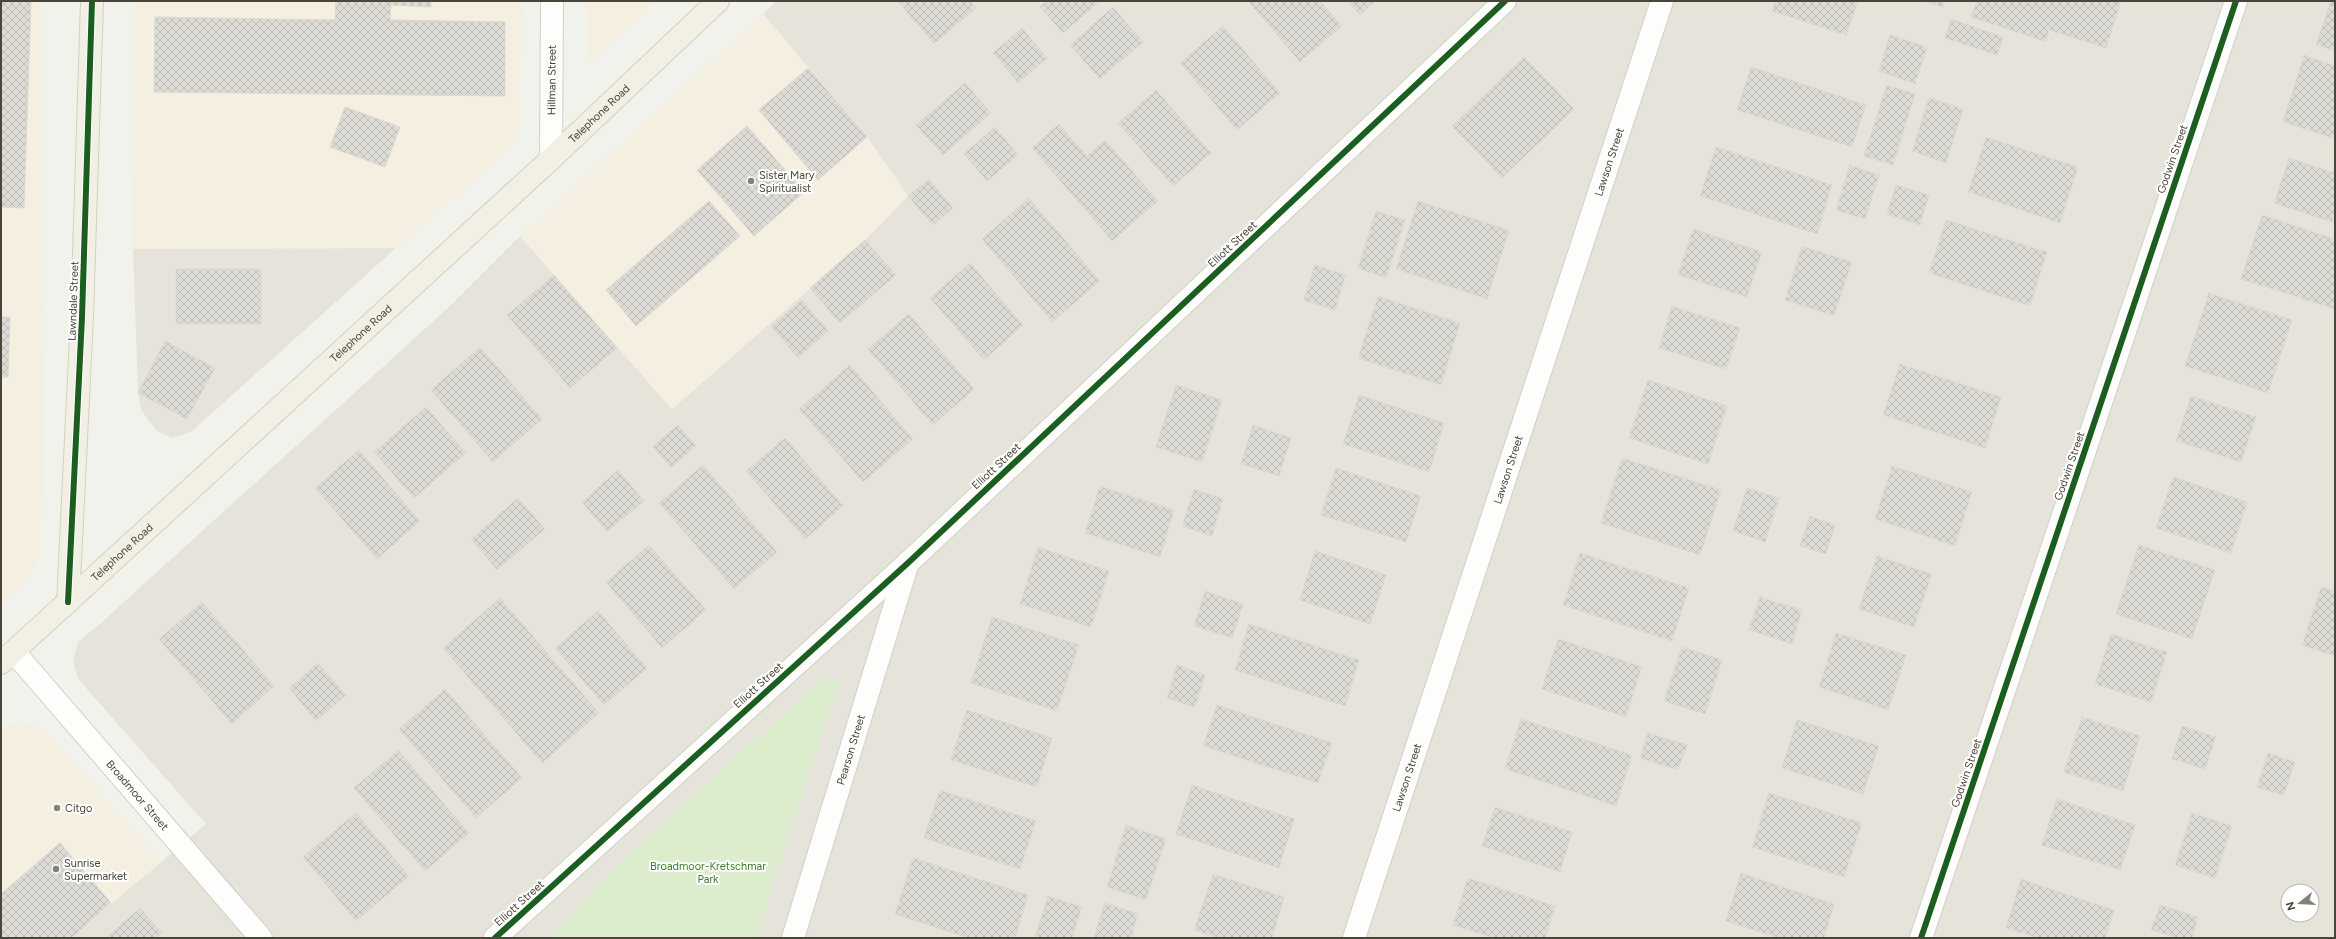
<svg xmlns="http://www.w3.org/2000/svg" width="2336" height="939" font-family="Figtree,sans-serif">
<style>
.residential{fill:#e6e4da;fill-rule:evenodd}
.commercial{fill:#f4efe0}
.green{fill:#dbedcd}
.building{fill:url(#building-cross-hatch);stroke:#dbd9d2}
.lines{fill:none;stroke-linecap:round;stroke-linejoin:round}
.minor-casing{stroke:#d0d0ca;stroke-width:24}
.major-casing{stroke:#d4d1ba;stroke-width:24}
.minor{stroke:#fdfdfc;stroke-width:22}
.major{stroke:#f2f0e4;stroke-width:22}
.cycleway-casing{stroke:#fff;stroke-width:8}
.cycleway{stroke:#1b5e20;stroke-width:6}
.poi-dot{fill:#848277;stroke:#fff;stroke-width:1.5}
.labels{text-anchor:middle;stroke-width:4;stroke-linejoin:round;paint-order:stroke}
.street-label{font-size:11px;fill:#494538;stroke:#fff}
.poi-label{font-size:11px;fill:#494538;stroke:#fff;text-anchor:start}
.park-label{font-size:11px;fill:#3d7c2a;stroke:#fff}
</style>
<defs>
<pattern id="building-cross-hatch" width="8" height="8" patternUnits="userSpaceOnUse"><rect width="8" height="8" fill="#dcdbd5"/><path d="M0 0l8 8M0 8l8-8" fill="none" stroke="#bebdb8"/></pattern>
</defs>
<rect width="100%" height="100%" fill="#f2f2ed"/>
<g class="residential">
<path d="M777 1H2335V938H71L206 824 78 679 73 660 78 642 102 622 450 306 520 236 672 409 865 240 908 196 867 137 763 14ZM2288 891H2312V915H2288Z"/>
<path d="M396 248 191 432 172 438 156 430 141 410 138 393 133 249Z"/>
</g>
<g class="commercial">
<path d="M1 1H41L43 492 38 560 25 581 1 605Z"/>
<path d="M135 1H523L518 132 510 148 396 248 133 249Z"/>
<path d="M587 1H657L588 63Z"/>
<path d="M763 14 867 137 908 196 865 240 672 409 520 236Z"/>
<path d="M22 722 43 729 161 861 71 938H1V725Z"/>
</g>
<path class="green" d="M821 680 839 683 755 938H549L624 859Z"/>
<g class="building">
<path d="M1 1H31L24 208 1 207Z"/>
<path d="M336 1H431V7L391 5 390 20 505 22V96L154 92 155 17 335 20Z"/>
<path d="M898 1H970L976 8 934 44Z"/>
<path d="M1047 1H1100L1063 33 1040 7Z"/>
<path d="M1248 1H1320L1342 26 1300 62Z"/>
<path d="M1348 1H1375L1360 15Z"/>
<path d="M1775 1H1858L1846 35 1772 11Z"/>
<path d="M1924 1H1945L1943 7Z"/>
<path d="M1977 1H2024L2033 4V1H2121L2106 48 2049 30 2046 42 1971 17Z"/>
<path d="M2331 1H2335V51L2316 45Z"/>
<path d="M1113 7 1143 42 1100 79 1070 45Z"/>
<path d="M1951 19 2003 37 1997 55 1945 38Z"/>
<path d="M1223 26 1280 93 1237 130 1180 63Z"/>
<path d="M1022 28 1047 58 1018 83 993 53Z"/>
<path d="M1890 35 1927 47 1915 84 1879 71Z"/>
<path d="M2304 55 2335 66V139L2283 122Z"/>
<path d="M1524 57 1574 109 1502 178 1452 126Z"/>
<path d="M1751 67 1866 105 1852 147 1737 110Z"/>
<path d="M808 68 867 137 818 180 759 110Z"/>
<path d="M965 83 991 113 943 155 916 125Z"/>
<path d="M1887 85 1915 94 1893 165 1864 156Z"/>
<path d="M1156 90 1211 153 1173 186 1118 123Z"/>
<path d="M1929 98 1963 109 1946 163 1912 151Z"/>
<path d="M345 107 400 127 385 167 330 147Z"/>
<path d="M1059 124 1087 156 1105 140 1158 201 1112 241 1032 148Z"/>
<path d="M747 126 804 192 754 236 697 170Z"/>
<path d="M995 127 1018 155 987 181 964 154Z"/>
<path d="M1986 137 2078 167 2060 223 1968 192Z"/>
<path d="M1716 147 1832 185 1817 234 1700 196Z"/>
<path d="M2289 158 2335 173V213L2332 222 2274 203Z"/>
<path d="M1850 165 1879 175 1865 219 1836 210Z"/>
<path d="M929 179 953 208 933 225 908 196Z"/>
<path d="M1896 185 1929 195 1920 225 1887 214Z"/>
<path d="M1029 198 1100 281 1052 322 982 239Z"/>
<path d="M709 201 740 236 636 326 606 290Z"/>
<path d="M1418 201 1509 230 1487 299 1396 269Z"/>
<path d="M1376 211 1405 220 1386 278 1358 268Z"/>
<path d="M2262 215 2335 239V309L2241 279Z"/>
<path d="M1946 220 2047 252 2030 306 1929 273Z"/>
<path d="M1693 229 1762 252 1747 297 1678 275Z"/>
<path d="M865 240 896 275 840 323 810 288Z"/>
<path d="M1802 246 1852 262 1834 316 1785 300Z"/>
<path d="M970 263 1023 325 984 360 930 298Z"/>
<path d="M1315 265 1346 275 1335 310 1304 300Z"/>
<rect x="176" y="269" width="85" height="55"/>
<path d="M554 275 617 348 570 388 507 315Z"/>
<path d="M2209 293 2292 320 2268 393 2185 366Z"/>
<path d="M1378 296 1460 323 1441 385 1358 358Z"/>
<path d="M802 300 828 331 798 358 771 326Z"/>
<path d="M1672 306 1740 328 1726 369 1659 348Z"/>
<path d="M909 314 974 389 933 425 868 349Z"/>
<path d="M1 317H10L8 377H1Z"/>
<path d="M165 341 215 368 187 419 138 393Z"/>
<path d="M480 347 542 419 493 462 431 390Z"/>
<path d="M1900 364 2001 397 1985 448 1883 415Z"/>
<path d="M850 365 913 439 863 482 799 409Z"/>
<path d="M1648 380 1727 406 1708 464 1629 438Z"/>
<path d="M1176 385 1222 400 1202 462 1156 447Z"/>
<path d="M1359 395 1444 423 1429 472 1343 444Z"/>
<path d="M2191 396 2256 417 2241 462 2176 441Z"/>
<path d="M426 407 466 453 414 498 374 452Z"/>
<path d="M678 425 696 446 671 468 653 446Z"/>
<path d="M1253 425 1291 438 1279 476 1241 464Z"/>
<path d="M785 438 843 506 805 539 746 471Z"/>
<path d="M359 450 420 521 377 559 315 488Z"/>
<path d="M1622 458 1721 490 1700 555 1601 523Z"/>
<path d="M703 465 777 552 734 589 659 503Z"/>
<path d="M1892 466 1972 492 1955 546 1875 519Z"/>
<path d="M1336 468 1421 496 1406 542 1321 515Z"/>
<path d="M618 470 644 501 607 532 582 502Z"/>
<path d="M2173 477 2247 502 2231 553 2156 528Z"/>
<path d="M1100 486 1174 510 1160 557 1085 533Z"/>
<path d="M1747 488 1779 498 1765 542 1733 531Z"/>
<path d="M1194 489 1223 499 1212 536 1182 526Z"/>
<path d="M518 498 545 529 497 570 471 539Z"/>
<path d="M1810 516 1835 525 1826 554 1800 546Z"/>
<path d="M649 545 706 610 662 648 606 582Z"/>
<path d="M2139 545 2215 570 2192 639 2116 614Z"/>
<path d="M1038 547 1109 571 1091 627 1020 604Z"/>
<path d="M1315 551 1386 575 1370 624 1300 600Z"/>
<path d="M1580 553 1689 588 1672 641 1563 605Z"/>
<path d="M1877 556 1932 574 1914 627 1859 609Z"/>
<path d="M2321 587 2335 591V656L2302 645Z"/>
<path d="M1205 591 1243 604 1232 638 1194 626Z"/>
<path d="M1760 597 1802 610 1792 644 1749 630Z"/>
<path d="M500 598 599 713 542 763 443 648Z"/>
<path d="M202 602 274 686 232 724 159 639Z"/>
<path d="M598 611 647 668 604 705 555 648Z"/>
<path d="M992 617 1079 645 1057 711 971 683Z"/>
<path d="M1249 624 1359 660 1345 706 1235 670Z"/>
<path d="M1836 633 1906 655 1888 710 1819 687Z"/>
<path d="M2111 634 2167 652 2151 702 2095 684Z"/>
<path d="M1558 639 1642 667 1626 717 1542 689Z"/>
<path d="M1682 647 1722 660 1705 714 1664 701Z"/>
<path d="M318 663 346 695 316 721 289 688Z"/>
<path d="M1177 665 1205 675 1195 707 1167 698Z"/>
<path d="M445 689 522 778 476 818 399 729Z"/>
<path d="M1217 705 1332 743 1318 783 1203 746Z"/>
<path d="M967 710 1052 738 1037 787 951 760Z"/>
<path d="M2082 717 2140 736 2123 791 2064 772Z"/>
<path d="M1521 719 1632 755 1616 806 1505 769Z"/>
<path d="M1797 720 1879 746 1863 794 1782 768Z"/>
<path d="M2182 726 2216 737 2205 769 2172 759Z"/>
<path d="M1648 733 1687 745 1678 770 1640 758Z"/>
<path d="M398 750 469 833 425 871 354 788Z"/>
<path d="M2268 753 2295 762 2284 795 2257 787Z"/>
<path d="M1192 785 1294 819 1279 868 1176 834Z"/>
<path d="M940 790 1036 821 1020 869 924 838Z"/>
<path d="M1769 793 1862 823 1844 877 1752 847Z"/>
<path d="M2057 799 2135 825 2120 870 2042 845Z"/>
<path d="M1495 807 1572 832 1560 872 1482 846Z"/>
<path d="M356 813 409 876 356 921 303 857Z"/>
<path d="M2192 813 2232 826 2215 878 2175 865Z"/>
<path d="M1126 825 1166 839 1146 900 1107 887Z"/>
<path d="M60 843 111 903 71 938H1V894Z"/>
<path d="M913 858 1028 895 1015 938H969L895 914Z"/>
<path d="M1741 873 1834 904 1824 938H1779L1726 921Z"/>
<path d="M1213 874 1284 897 1272 938H1219L1194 930Z"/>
<path d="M1468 878 1555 906 1545 938H1494L1453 925Z"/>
<path d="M2021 879 2114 910 2105 938H2038L2006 928Z"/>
<path d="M1048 896 1082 907 1072 938H1035Z"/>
<path d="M1105 903 1138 914 1131 938 1094 937Z"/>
<path d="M2160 905 2198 917 2192 938H2178L2151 930Z"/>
<path d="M140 908 162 933 156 938H106Z"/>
</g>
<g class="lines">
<defs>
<g id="minor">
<path id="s1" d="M551 159 552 1"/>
<path id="s2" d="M14 652 261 938"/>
<path d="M495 938 909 562 1505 1"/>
<path id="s3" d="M793 938 908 562"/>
<path id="s4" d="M1354 938 1662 1"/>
<path d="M1921 938 2236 1"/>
</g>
<g id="major">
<path d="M68 602 82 317 92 1"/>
<path id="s5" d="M1 663 551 159 718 1"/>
</g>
</defs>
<use href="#minor" class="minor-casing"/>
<use href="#major" class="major-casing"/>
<use href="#minor" class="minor"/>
<use href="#major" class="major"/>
<defs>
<g id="cycleway">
<path d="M68 602 82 317 92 1"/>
<path d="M495 938 909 562 1505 1"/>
<path d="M1921 938 2236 1"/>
</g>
</defs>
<use href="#cycleway" class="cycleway-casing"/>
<use href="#cycleway" class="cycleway"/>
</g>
<g class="poi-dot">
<circle cx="751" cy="181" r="4"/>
<circle cx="57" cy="808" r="4"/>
<circle cx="56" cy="869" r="4"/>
</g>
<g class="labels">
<g class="street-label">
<text dy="4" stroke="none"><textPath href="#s1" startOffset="79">Hillman Street</textPath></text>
<text dy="4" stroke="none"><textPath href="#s5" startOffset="812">Telephone Road</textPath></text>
<text transform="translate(2172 159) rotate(-71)" y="4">Godwin Street</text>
<text dy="4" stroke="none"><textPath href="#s4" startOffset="817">Lawson Street</textPath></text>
<text transform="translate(1232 244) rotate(-43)" y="4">Elliott Street</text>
<text transform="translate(73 301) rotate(-88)" y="4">Lawndale Street</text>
<text dy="4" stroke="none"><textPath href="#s5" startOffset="488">Telephone Road</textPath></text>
<text transform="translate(996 466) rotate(-43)" y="4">Elliott Street</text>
<text transform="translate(2069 466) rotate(-71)" y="4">Godwin Street</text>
<text dy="4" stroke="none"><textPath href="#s4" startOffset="493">Lawson Street</textPath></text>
<text dy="4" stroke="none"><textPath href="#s5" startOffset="164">Telephone Road</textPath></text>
<text transform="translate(758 685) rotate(-42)" y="4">Elliott Street</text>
<text dy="4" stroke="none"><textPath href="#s3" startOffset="197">Pearson Street</textPath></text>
<text transform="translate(1966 773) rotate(-71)" y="4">Godwin Street</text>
<text dy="4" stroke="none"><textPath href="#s4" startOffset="169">Lawson Street</textPath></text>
<text dy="4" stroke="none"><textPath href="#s2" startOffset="189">Broadmoor Street</textPath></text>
<text transform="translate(519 903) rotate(-42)" y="4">Elliott Street</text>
</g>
<g class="poi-label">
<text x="759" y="179">Sister Mary<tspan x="759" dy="13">Spiritualist</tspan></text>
<text x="65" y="812">Citgo</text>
<text x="64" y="867">Sunrise<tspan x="64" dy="13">Supermarket</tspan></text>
</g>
<g class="park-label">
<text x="708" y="870">Broadmoor-Kretschmar<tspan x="708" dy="13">Park</tspan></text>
</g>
</g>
<rect width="2336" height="939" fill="none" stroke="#494538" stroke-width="4"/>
<g transform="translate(2300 903) rotate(252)"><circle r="19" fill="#ffffff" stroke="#b6b5af"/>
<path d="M0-3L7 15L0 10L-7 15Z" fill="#848277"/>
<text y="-6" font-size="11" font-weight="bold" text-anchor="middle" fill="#494538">N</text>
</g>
</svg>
